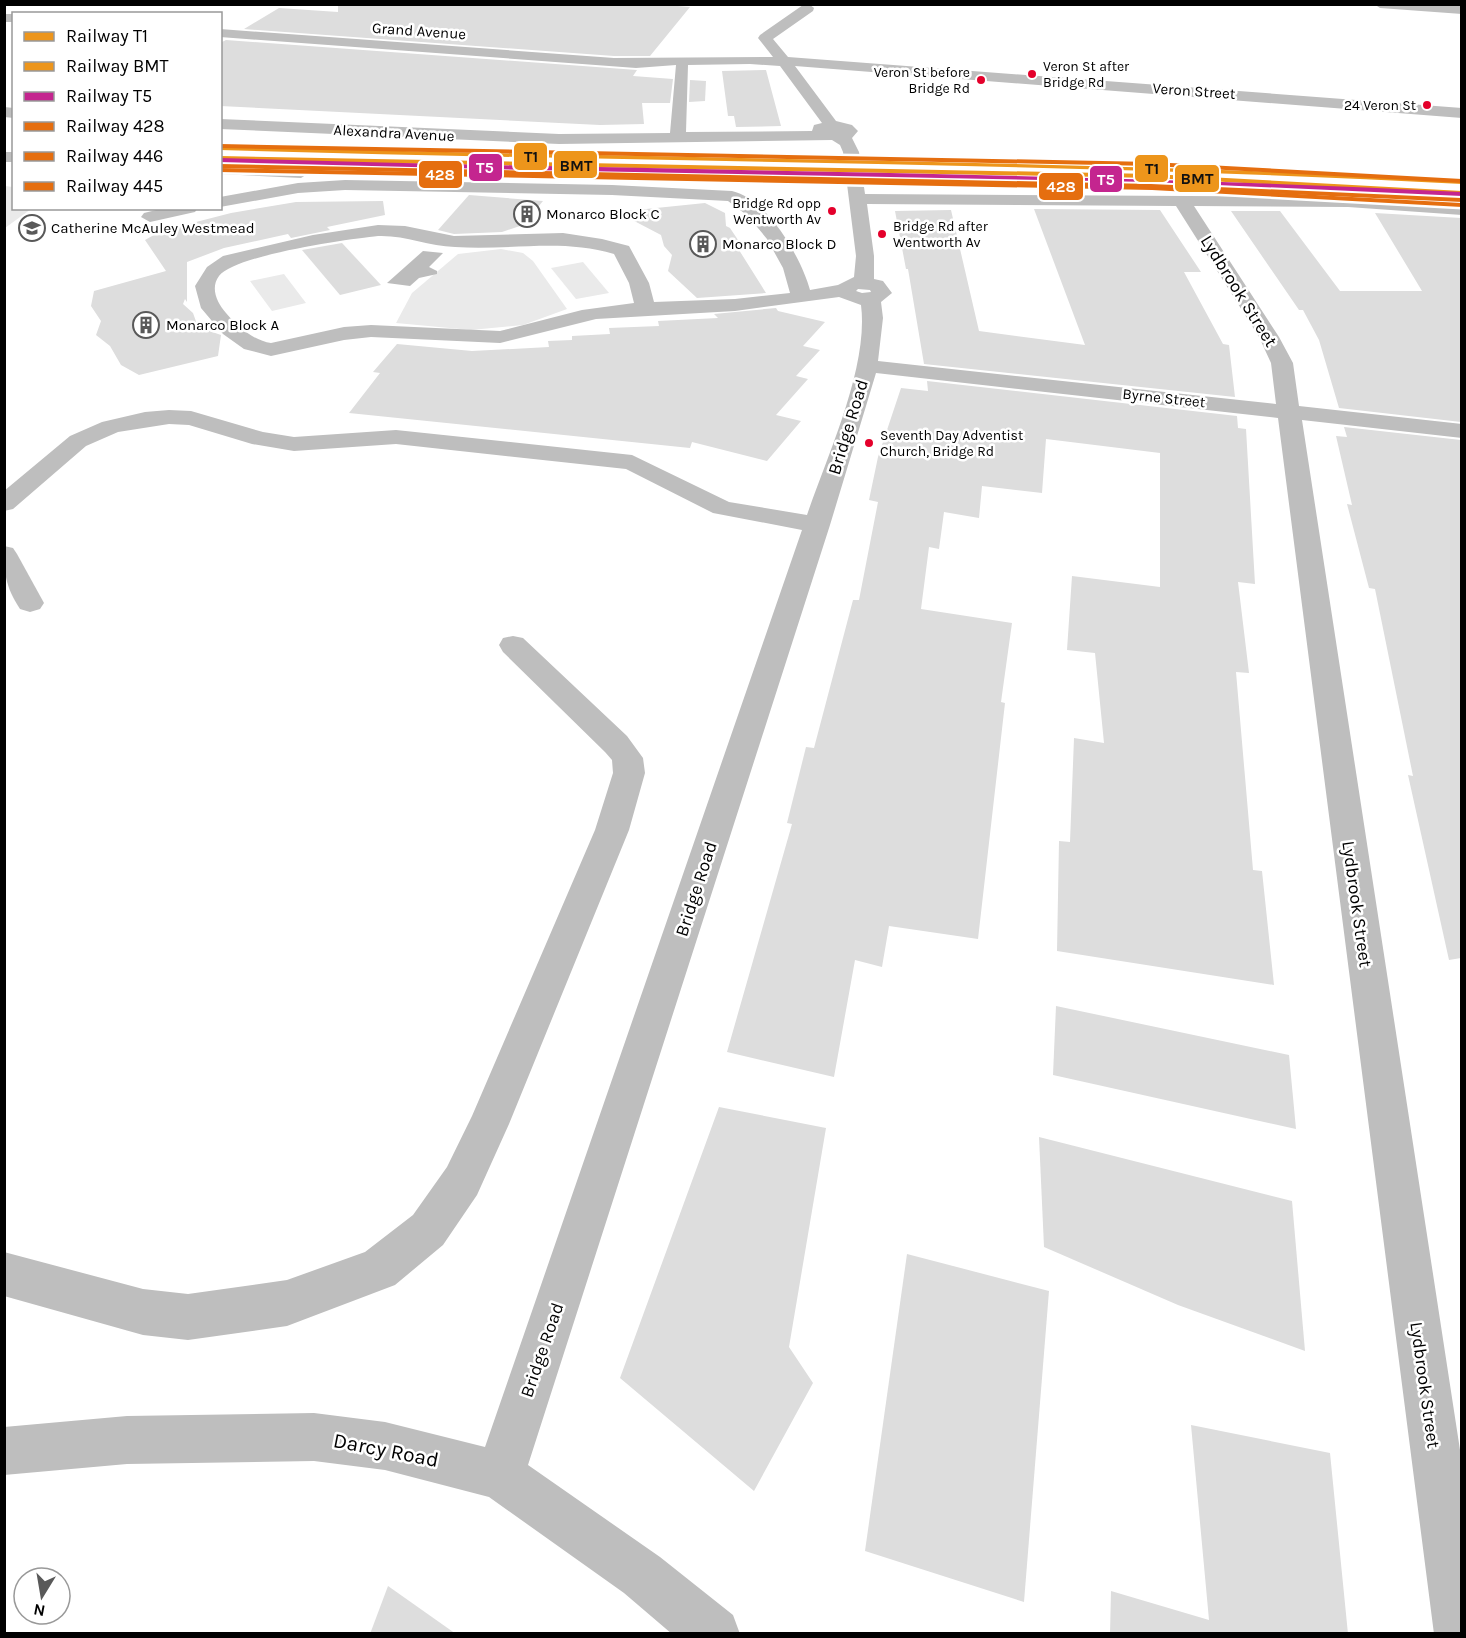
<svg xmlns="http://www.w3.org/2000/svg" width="1466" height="1638" font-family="Karla,sans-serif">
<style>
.green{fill:#eaeaea}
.water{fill:#bcbcbc}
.building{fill:#ddd}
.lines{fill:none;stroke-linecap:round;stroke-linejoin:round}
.minor{fill:#bebebe;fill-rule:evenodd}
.rail-1-casing{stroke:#fff;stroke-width:5}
.rail-2-casing{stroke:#fff;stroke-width:5}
.rail-3-casing{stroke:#fff;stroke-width:5}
.rail-4-casing{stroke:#fff;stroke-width:5}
.rail-5-casing{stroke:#fff;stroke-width:5}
.rail-6-casing{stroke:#fff;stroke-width:5}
.rail-1{fill:#ed951b;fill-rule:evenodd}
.rail-2{fill:#ed951b;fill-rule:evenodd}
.rail-3{fill:#c4258f;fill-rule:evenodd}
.rail-4{fill:#e56e0f;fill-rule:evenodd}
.rail-5{fill:#e56e0f;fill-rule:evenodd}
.rail-6{fill:#e56e0f;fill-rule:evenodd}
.bus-dot{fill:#e4002b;stroke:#fff;stroke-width:2}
.labels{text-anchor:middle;stroke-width:5;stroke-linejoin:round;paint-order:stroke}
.far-bus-label{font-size:14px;fill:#000;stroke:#fff;text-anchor:start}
.far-street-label{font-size:15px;fill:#000;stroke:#fff}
.far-poi-label{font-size:15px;fill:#000;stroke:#fff;text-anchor:start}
.street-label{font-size:18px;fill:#000;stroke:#fff}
.near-street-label{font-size:21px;fill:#000;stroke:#fff}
.line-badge{stroke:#fff;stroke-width:2}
.badge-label{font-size:16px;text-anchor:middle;font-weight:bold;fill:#fff}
.pale-badge-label{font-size:16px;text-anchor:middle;font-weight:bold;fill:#111}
</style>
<rect width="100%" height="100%" fill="#fff"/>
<g class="green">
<path d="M5 186 13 187 14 208 31 209 5 228Z"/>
<path d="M501 249 523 253 533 261 567 309 523 325 471 330 396 323 412 293 458 254Z"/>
<path d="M583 262 609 293 576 299 551 268Z"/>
<path d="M284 274 306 303 272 311 250 281Z"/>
</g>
<path class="water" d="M423 251 443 253 429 267 437 271V274L419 278 410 286 387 283Z"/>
<g class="building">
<path d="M338 4H653L690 7 650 56H614L244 29 279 8 338 12Z"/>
<path d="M226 40 637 70 633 76 673 79 670 103H642L644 124 600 125 220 106V43Z"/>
<path d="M766 70 781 126 736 127 734 116H728L722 71Z"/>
<path d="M690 80 706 81 705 101 689 102Z"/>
<path d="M469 195 543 201 523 225 502 232 454 234 438 230Z"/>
<path d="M383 201 385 215 327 227 330 230 291 238 288 234 224 248 187 262V302L185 299 183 304 193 313 198 327 221 335 218 356 139 375 121 365 110 346 96 335 101 321 91 306 94 291 166 271 145 240 161 231 231 213 296 202Z"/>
<path d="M705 203 725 213 726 226 730 228 744 249 739 250 766 293 697 298 668 271 672 255 664 246 661 235 617 212Z"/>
<path d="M1034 209 1160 210 1201 272H1184L1223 344 1229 345 1235 397 924 364 908 269H906L895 211 951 210 979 331 1085 345Z"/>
<path d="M1231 211H1280L1340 291H1422L1375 213 1461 218V422L1339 408 1319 340 1303 310H1299Z"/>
<path d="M342 243 381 285 340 295 302 250Z"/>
<path d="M776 308 778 311 825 322 803 346 820 350 796 376 808 379 776 415 801 421 767 461 692 442 690 448 349 413 380 373 373 372 397 344 472 351 549 347 548 341 572 340V336L610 334 609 328 659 326 658 321 718 318 714 314Z"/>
<path d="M927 381 1237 416 1238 428 1246 429 1255 584 1238 582 1249 673 1236 672 1253 870 1262 871 1274 985 1057 951 1059 841 1070 842 1074 738 1104 743 1095 653 1067 650 1072 576 1160 587V453L1046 439 1042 493 982 486 979 518 944 512 939 549 929 547 921 609 1012 623 1001 702 1005 703 978 939 889 926 882 967 855 960 834 1077 727 1052 792 824 787 823 806 747 814 748 853 600H859L878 502 869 500 878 457 901 388 928 391Z"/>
<path d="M1344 427 1461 440V958L1449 960 1408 775 1413 776 1375 589 1369 588 1347 504 1352 505 1336 436 1347 437Z"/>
<path d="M1056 1006 1289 1055 1296 1129 1053 1075Z"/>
<path d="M719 1107 826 1128 789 1347 813 1383 754 1491 620 1378Z"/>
<path d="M1039 1137 1292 1201 1305 1351 1178 1305 1044 1247Z"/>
<path d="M907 1254 1049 1291 1024 1602 865 1551Z"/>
<path d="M1191 1425 1330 1453 1348 1634H1110L1111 1591 1209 1620Z"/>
<path d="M388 1586 456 1634H370Z"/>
</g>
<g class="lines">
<g class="minor">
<path d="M809 4 814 8 813 11 773 39 788 57 1462 108V118L795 66 836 121 852 125 858 131 852 138 859 152 865 194 1348 197 1462 205V215L1348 207 1194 206 1279 337 1293 363 1299 406 1462 424V438L1302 420 1462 1463V1634H1434L1278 418 876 373 830 525 528 1465 660 1557 733 1615 740 1634H672L624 1593 489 1497 385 1470 314 1461 127 1464 4 1475V1427L127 1416 314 1413 385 1422 485 1447 802 530 713 513 626 469 396 444 294 451 252 444 189 425 169 424 118 432 86 446 13 509 4 511V491L70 436 102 422 145 412 169 410 191 411 263 432 294 437 396 430 632 455 729 502 807 515C827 456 869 367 861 305L839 297 735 311 596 319 500 343 371 337 344 340 271 356 244 349 223 334 201 308 195 286 207 267 223 256 313 235 378 225 405 226 454 236 563 233 602 239 629 246 649 283 654 302 735 299 790 293 783 268 767 239 748 216 728 201 612 195 345 190 298 193 220 207V197L298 183 345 180 612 185 732 191C767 199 801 257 810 290L838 285 854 277 856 256 843 152 840 145 832 140 559 144 220 129V119L559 134 670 133 676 65 636 68 220 37V29L614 58 773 57 758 38 760 35 803 5ZM750 64 780 66 822 123 814 125 812 131 686 132 688 65ZM867 204 1176 206 1259 337 1271 363 1276 404 878 361 883 318 881 302 892 293 883 281 874 279V256ZM378 236C405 235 428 246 455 247 509 251 561 238 614 254L629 283 634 303 582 310 500 331 371 325 344 327 271 343C254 341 237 326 226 313 217 303 210 288 219 276 235 255 349 239 378 236ZM858 289 870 290 871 292 862 293 856 291Z"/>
<path d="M1374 4 1462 6V14L1380 8Z"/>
<rect x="4" y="14" width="10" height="8"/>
<path d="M4 107 14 108V118L4 117Z"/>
<rect x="4" y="152" width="10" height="10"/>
<path d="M220 164 301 168 309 173 301 178 220 174Z"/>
<path d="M164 208H198L195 212 150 222 141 217 144 213Z"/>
<path d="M4 546 13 548 17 554 44 603 40 609 30 612 20 609C5 586 4 573 4 546Z"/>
<path d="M513 636 523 638 627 736 643 758 645 773 629 830 509 1124 477 1195 443 1245 395 1285 287 1326 188 1340 143 1335 4 1296V1252L143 1289 188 1294 287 1280 365 1252 413 1215 447 1167 472 1116 595 830 613 773 612 760 605 752 503 652 499 645 503 638Z"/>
</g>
<defs>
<path id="rail-1" d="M220 146C634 159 1048 159 1462 180V184C1048 162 634 162 220 150Z"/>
<path id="rail-2" d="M220 156 1152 174 1462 191V195L1152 178 220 160Z"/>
<path id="rail-3" d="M220 158C634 171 1048 171 1461 192L1462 196 1151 182 530 170 220 162Z"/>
<path id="rail-4" d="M220 168 1152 186 1461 203 1462 207 1152 190 220 172Z"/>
<path id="rail-5" d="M220 144 1152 162 1462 179V183L1152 166 220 148Z"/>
<path id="rail-6" d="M220 164 1151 184 1461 198 1462 202 1151 188 220 168Z"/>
</defs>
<use href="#rail-1" class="rail-1-casing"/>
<use href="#rail-2" class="rail-2-casing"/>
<use href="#rail-3" class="rail-3-casing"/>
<use href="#rail-4" class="rail-4-casing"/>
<use href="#rail-5" class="rail-5-casing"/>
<use href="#rail-6" class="rail-6-casing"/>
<use href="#rail-1" class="rail-1"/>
<use href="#rail-2" class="rail-2"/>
<use href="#rail-3" class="rail-3"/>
<use href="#rail-4" class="rail-4"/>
<use href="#rail-5" class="rail-5"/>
<use href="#rail-6" class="rail-6"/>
</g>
<defs>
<symbol id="building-ring" viewBox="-11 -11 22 22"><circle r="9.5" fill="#fff" stroke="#595959" stroke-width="1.5"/><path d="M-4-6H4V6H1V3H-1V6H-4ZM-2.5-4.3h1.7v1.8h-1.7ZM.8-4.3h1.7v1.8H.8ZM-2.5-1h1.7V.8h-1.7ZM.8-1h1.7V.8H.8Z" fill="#595959"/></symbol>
<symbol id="school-ring" viewBox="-11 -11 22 22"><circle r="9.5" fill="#fff" stroke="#595959" stroke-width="1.5"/><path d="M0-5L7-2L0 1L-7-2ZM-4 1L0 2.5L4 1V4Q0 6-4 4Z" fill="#595959"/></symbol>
</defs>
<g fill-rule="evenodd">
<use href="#building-ring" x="512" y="199" width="30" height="30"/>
<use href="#school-ring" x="17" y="213" width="30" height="30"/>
<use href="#building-ring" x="688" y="229" width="30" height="30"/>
<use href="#building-ring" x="131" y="310" width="30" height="30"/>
</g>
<g class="bus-dot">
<circle cx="1032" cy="74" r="5"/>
<circle cx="981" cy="80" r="5"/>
<circle cx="1427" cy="105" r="5"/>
<circle cx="832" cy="211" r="5"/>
<circle cx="882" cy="234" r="5"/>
<circle cx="869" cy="443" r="5"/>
</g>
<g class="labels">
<g class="far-bus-label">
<text x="1043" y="71">Veron St after<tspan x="1043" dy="16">Bridge Rd</tspan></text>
<text x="970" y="77" text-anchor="end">Veron St before<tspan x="970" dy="16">Bridge Rd</tspan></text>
<text x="1416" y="110" text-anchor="end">24 Veron St</text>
<text x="821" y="208" text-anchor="end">Bridge Rd opp<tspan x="821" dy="16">Wentworth Av</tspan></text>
<text x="893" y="231">Bridge Rd after<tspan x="893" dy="16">Wentworth Av</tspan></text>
<text x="880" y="440">Seventh Day Adventist<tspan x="880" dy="16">Church, Bridge Rd</tspan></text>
</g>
<g class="far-street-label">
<text transform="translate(419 31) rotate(4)" y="5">Grand Avenue</text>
<text transform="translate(1194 91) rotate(4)" y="5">Veron Street</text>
<text transform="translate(394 133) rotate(3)" y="5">Alexandra Avenue</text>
<text transform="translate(1164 398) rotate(6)" y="5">Byrne Street</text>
</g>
<g class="far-poi-label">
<text x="546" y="219">Monarco Block C</text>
<text x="51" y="233">Catherine McAuley Westmead</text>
<text x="722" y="249">Monarco Block D</text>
<text x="166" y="330">Monarco Block A</text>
</g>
<g class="street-label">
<text transform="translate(1239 291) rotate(58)" y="6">Lydbrook Street</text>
<text transform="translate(848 427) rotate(-73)" y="6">Bridge Road</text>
<text transform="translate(696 889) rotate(-72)" y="6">Bridge Road</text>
<text transform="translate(1357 904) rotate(82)" y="6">Lydbrook Street</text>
<text transform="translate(542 1350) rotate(-71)" y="6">Bridge Road</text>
<text transform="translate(1425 1385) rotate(82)" y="6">Lydbrook Street</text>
</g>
<g class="near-street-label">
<text transform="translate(386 1450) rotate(11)" y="7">Darcy Road</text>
</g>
</g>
<g class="line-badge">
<rect x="513" y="142" width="35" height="29" rx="6" fill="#ed951b"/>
<rect x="553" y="150" width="45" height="29" rx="6" fill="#ed951b"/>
<rect x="468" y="153" width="35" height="29" rx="6" fill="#c4258f"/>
<rect x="1134" y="154" width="35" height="29" rx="6" fill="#ed951b"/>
<rect x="418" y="160" width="45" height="29" rx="6" fill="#e56e0f"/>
<rect x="1174" y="164" width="46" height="29" rx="6" fill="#ed951b"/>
<rect x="1089" y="165" width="34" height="28" rx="6" fill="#c4258f"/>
<rect x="1038" y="172" width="46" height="29" rx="6" fill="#e56e0f"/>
</g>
<g class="badge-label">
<text x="485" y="173">T5</text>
<text x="440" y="180">428</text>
<text x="1106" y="185">T5</text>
<text x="1061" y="192">428</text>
</g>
<g class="pale-badge-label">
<text x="531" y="162">T1</text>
<text x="576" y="171">BMT</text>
<text x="1152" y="174">T1</text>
<text x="1197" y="184">BMT</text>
</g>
<rect width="1466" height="1638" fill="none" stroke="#000000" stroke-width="12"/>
<rect x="12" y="12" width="210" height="198" fill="#ffffff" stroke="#999999" stroke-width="1.5"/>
<rect x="24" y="32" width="30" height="9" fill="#ed951b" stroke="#999999" stroke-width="1.5"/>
<text x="66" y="42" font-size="18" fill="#000000">Railway T1</text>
<rect x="24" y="62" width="30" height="9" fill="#ed951b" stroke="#999999" stroke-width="1.5"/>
<text x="66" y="72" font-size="18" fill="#000000">Railway BMT</text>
<rect x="24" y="92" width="30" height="9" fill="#c4258f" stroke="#999999" stroke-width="1.5"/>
<text x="66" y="102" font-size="18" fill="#000000">Railway T5</text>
<rect x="24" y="122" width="30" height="9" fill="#e56e0f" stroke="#999999" stroke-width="1.5"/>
<text x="66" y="132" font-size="18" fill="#000000">Railway 428</text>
<rect x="24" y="152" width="30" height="9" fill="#e56e0f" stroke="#999999" stroke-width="1.5"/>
<text x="66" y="162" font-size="18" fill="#000000">Railway 446</text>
<rect x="24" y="182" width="30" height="9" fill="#e56e0f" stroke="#999999" stroke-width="1.5"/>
<text x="66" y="192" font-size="18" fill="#000000">Railway 445</text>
<g transform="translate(42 1596) rotate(191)"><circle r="28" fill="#ffffff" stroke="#999999" stroke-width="1.5"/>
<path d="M0-4.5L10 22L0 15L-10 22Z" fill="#595959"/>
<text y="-9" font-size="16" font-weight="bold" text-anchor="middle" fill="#000000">N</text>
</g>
</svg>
